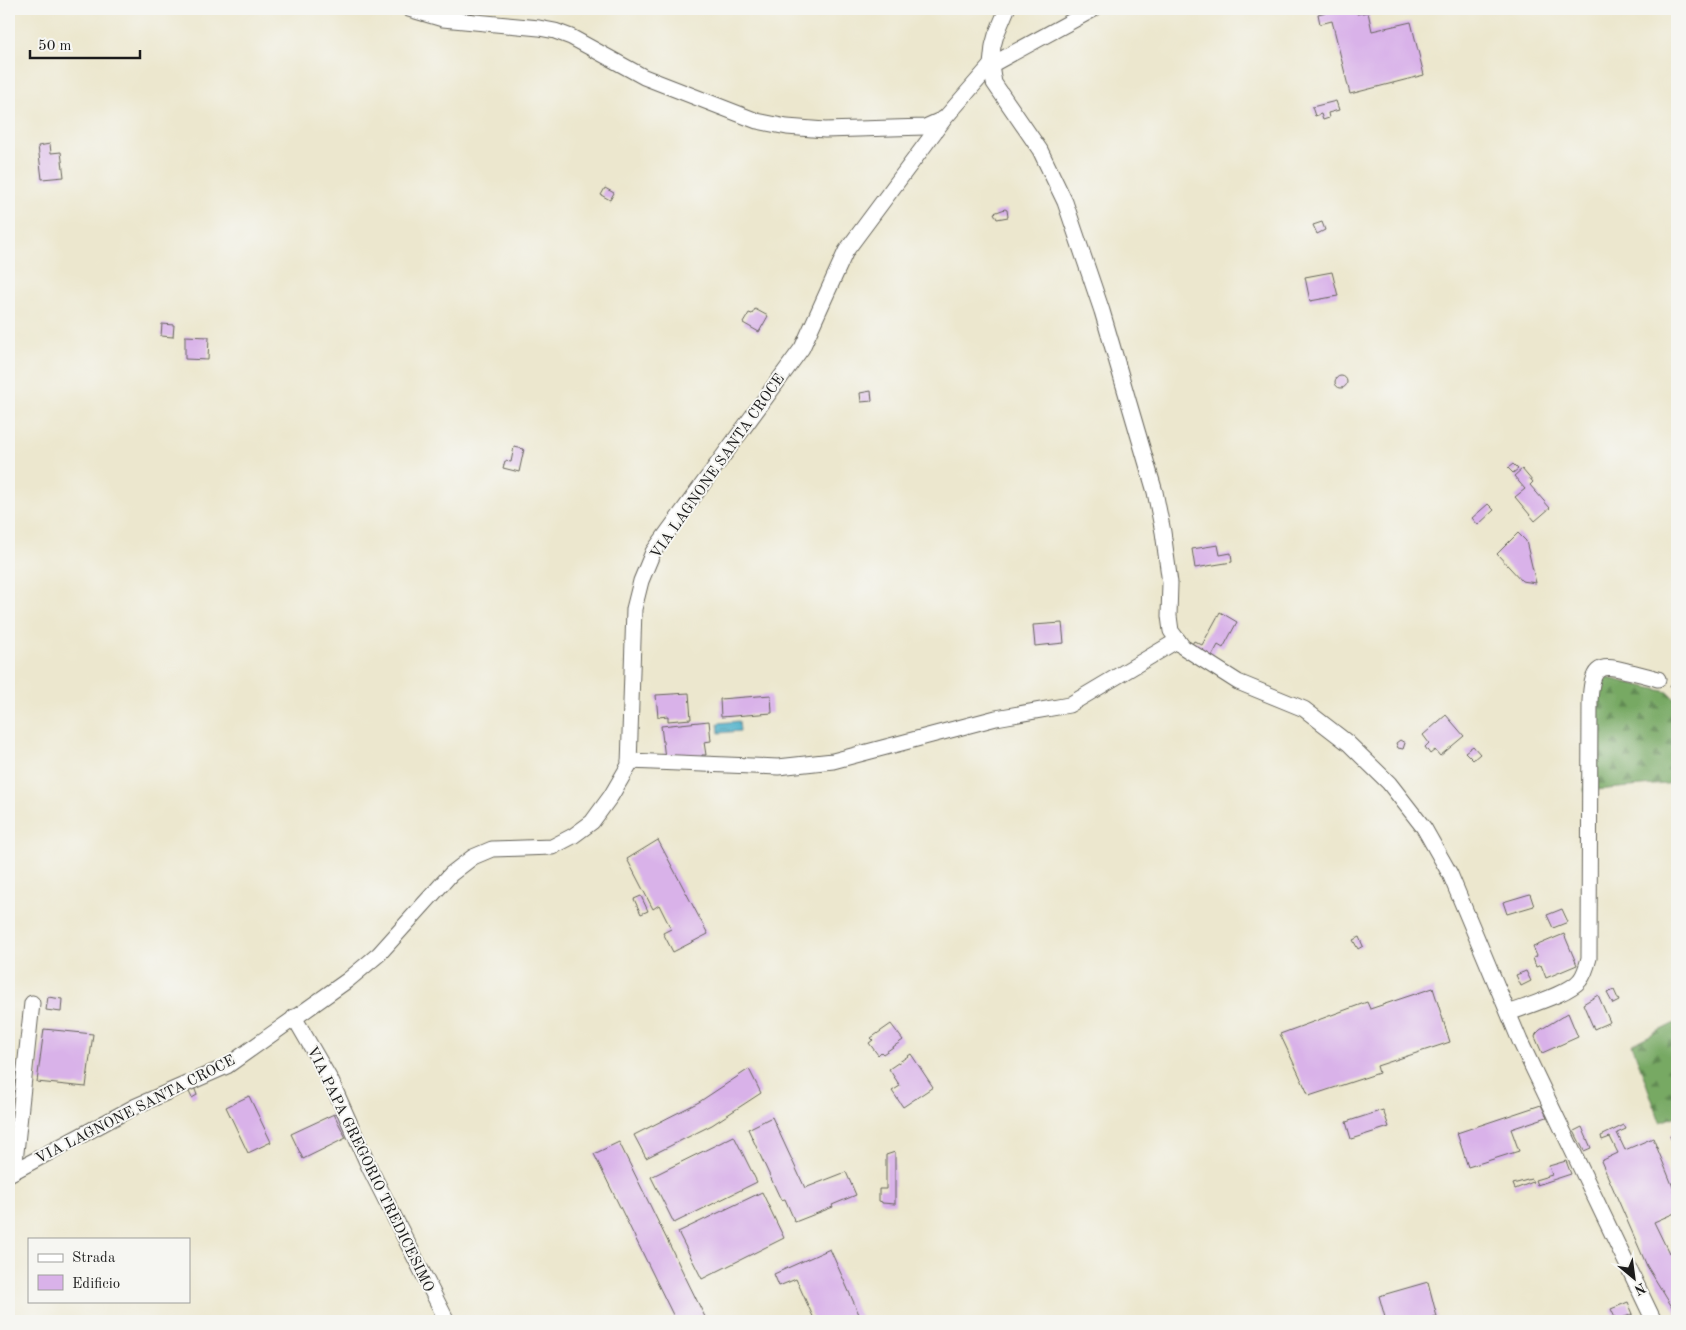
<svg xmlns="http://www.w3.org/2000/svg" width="1686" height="1330" font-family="'Old Standard TT',serif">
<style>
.forest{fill:url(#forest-firs);stroke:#4a6240}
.water{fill:url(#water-waves);stroke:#336672}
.building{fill:#d9b2e9}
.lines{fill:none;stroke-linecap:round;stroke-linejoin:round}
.minor-casing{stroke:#65635a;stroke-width:17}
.path{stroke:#65635a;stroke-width:2.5;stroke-dasharray:1 4;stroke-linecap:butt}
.minor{stroke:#fff;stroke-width:15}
.labels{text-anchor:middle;stroke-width:4;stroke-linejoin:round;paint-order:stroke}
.street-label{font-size:15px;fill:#1c1c1c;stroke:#f6f6f2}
</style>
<defs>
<pattern id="forest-firs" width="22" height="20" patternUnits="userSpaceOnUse" patternTransform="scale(1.25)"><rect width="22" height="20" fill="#77a964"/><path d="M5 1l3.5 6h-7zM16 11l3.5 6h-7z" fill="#618952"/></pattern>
<pattern id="water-waves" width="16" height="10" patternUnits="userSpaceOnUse" patternTransform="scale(1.25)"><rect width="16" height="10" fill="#4aafc9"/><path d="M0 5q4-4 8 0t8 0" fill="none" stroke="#3d8ea2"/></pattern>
</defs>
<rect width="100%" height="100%" fill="#f6f6f2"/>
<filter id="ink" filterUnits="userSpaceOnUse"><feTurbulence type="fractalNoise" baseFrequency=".02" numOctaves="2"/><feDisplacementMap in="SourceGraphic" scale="10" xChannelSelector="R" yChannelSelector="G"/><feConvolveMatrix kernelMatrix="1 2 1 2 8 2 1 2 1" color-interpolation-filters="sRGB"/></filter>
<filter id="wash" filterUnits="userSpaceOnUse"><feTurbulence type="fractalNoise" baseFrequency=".0096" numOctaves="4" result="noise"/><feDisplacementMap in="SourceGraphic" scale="20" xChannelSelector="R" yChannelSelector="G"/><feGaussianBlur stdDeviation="1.12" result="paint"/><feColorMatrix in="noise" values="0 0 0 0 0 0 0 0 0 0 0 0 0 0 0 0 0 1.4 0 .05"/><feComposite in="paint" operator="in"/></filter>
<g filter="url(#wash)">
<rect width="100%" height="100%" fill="#ece7ce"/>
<g class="forest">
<path d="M1608 678 1668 692 1677 701V783L1584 791 1595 686Z"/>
<path d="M1677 1022V1116L1660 1122 1632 1044Z"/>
</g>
<path class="water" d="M739 721 740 731 719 733 718 723Z"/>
<g id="blocks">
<g class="building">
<path d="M1338 9H1356L1357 14 1368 12 1372 31 1411 22 1424 75 1350 94 1332 21 1320 24 1318 14Z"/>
<path d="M1336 101 1339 110 1328 113 1329 118 1323 120 1321 114 1315 116 1312 107Z"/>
<path d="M50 144 51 153 61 152 64 177 42 179 38 146Z"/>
<path d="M605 188 614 193 610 200 601 195Z"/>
<path d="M1005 209 1007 210 1008 217 997 219 994 213Z"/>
<path d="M1322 222 1325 230 1317 234 1313 225Z"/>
<path d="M1332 272 1338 296 1310 301 1305 277Z"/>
<path d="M755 309 768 316 759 332 743 323 749 313 752 314Z"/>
<path d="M162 324 174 325 173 337 161 336Z"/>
<path d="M185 336 209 337 208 360 185 359Z"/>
<circle cx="1341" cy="382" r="6"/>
<path d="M871 391 872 401 861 402 860 393Z"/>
<path d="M514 447 524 449 519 472 503 468 505 461 511 462Z"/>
<path d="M1513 464 1518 469 1513 473 1508 468Z"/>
<path d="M1522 469 1533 482 1530 485 1550 508 1535 521 1515 497 1525 489 1514 476Z"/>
<path d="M1488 504 1494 510 1478 525 1472 518Z"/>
<path d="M1518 533 1526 541 1536 583 1522 581 1497 554Z"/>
<path d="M1218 545 1220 555 1231 553 1232 562 1195 568 1192 549Z"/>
<path d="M1220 612 1237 622 1223 648 1218 645 1212 656 1192 644 1194 641 1202 645Z"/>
<path d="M1062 623 1064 643 1035 646 1033 625Z"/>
<path d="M689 693 691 719 668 721V716L658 717 656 695Z"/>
<path d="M771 695 772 713 721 717 720 699Z"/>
<path d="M1446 715 1464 736 1440 756 1435 750 1430 754 1425 747 1429 743 1423 735Z"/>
<path d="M709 721 711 741 704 742 706 755H702V759L665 758 661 726Z"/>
<path d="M1400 740 1405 743 1403 749 1398 748 1396 743Z"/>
<path d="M1473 746 1480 754 1473 760 1465 752Z"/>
<path d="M658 840 708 934 673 952 663 933 671 929 659 905 653 909 627 859Z"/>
<path d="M1530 894 1534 906 1507 914 1503 902Z"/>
<path d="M641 896 648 911 641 914 634 899Z"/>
<path d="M1562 909 1568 922 1553 928 1547 915Z"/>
<path d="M1564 934 1577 965 1546 978 1541 965 1536 967 1533 958 1537 956 1533 947Z"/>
<path d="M1359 937 1363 946 1358 949 1353 940Z"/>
<path d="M1526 971 1531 981 1521 986 1516 975Z"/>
<path d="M1433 988 1450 1042 1377 1066 1379 1073 1309 1096 1280 1034 1367 1002 1370 1009Z"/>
<path d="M1614 990 1619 1001 1613 1004 1607 993Z"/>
<path d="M1598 995 1610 1022 1594 1029 1583 1004Z"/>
<path d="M48 997 62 999 61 1012 46 1010Z"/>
<path d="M1568 1013 1578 1037 1542 1053 1535 1037 1536 1034 1540 1030Z"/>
<path d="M891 1024 903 1040 883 1054 881 1052 878 1055 869 1043 873 1040 871 1038Z"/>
<path d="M44 1029 93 1034 86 1087 37 1082Z"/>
<path d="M911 1054 933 1087 903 1107 892 1091 900 1086 889 1069Z"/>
<path d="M9 1063 16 1064 14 1086H9Z"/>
<path d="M749 1069 761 1093 712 1125 646 1158 634 1135 699 1102Z"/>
<path d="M194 1087 197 1095 192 1098 188 1090Z"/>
<path d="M249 1096 271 1142 248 1153 226 1107Z"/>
<path d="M1541 1105 1547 1117 1511 1129 1519 1151 1468 1167 1457 1133Z"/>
<path d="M1383 1110 1389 1127 1351 1139 1346 1122Z"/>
<path d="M334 1114 346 1138 303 1159 291 1134Z"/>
<path d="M772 1117 805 1188 846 1172 856 1195 832 1205 833 1207 795 1222 785 1199 781 1200 748 1129Z"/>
<path d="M1624 1125 1626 1129 1617 1133 1625 1150 1653 1138 1677 1197V1212L1654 1222 1669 1253 1677 1248V1315L1647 1266 1601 1161 1618 1153 1610 1137 1602 1140 1601 1136Z"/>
<path d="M1582 1127 1591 1148 1584 1151 1574 1131Z"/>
<path d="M1677 1133V1148L1675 1149 1670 1136Z"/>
<path d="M734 1136 757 1182 674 1223 651 1177Z"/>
<path d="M619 1142 707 1321H676L594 1154Z"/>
<path d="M895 1152V1204L882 1203V1202L879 1201V1189H886V1155Z"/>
<path d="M1566 1161 1571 1174 1537 1185 1535 1180 1552 1175 1549 1166Z"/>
<path d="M1531 1179 1533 1182 1515 1189 1513 1184Z"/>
<path d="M762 1192 784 1238 702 1279 678 1232Z"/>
<path d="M830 1249 862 1321H815L796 1279 779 1286 774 1274Z"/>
<path d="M1428 1282 1437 1317 1422 1321H1386L1379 1296Z"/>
<path d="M1628 1302 1633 1314 1616 1320 1611 1309Z"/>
</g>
</g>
</g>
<g filter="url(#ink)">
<use href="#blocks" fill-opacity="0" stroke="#65635a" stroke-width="1"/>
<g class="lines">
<defs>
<g id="minor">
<path d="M409 9 443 19 539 28 555 31 571 37 644 77 757 121 787 127 825 130 925 127 943 119"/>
<path d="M1007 9 996 35 993 46 991 65 994 83 1040 150 1065 202 1102 311 1155 492 1163 532 1170 583 1169 616 1171 631 1183 647 1238 682 1304 709 1348 743 1389 783 1424 828 1450 874 1520 1041 1654 1321"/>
<path d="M629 761 778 767 833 761 996 718 1069 705 1178 640"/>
<path d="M1509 1013C1526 1006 1569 994 1580 980 1585 974 1587 966 1589 958L1590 701C1592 670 1596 662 1627 671 1637 673 1648 676 1658 679"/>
<path d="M294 1017 331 1081 370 1169 447 1321"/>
<path d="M14 1171 32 1003"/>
<path d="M9 1174 136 1106 227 1066 348 980 379 954 451 874 473 857 492 849 552 847 573 836 592 822 611 796 629 765 634 609 641 581 653 552 802 348 846 251 945 118 991 65 1094 9"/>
</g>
</defs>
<use href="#minor" class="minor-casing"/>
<path class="path" d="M1670 686 1677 691"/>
<use href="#minor" class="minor"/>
</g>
</g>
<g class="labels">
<g class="street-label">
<text transform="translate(717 466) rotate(-55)" y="5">VIA LAGNONE SANTA CROCE</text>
<text transform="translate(135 1109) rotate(-27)" y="5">VIA LAGNONE SANTA CROCE</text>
<text transform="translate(371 1169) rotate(64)" y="5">VIA PAPA GREGORIO TREDICESIMO</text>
</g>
</g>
<rect width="1686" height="1330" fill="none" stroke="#f6f6f2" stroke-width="30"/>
<rect x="28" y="1238" width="162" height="65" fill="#f6f6f2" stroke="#9f9f9c"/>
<rect x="38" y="1254" width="25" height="8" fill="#ffffff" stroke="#9f9f9c"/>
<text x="72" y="1262" font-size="15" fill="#1c1c1c">Strada</text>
<rect x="38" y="1275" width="25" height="15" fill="#d9b2e9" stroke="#9f9f9c"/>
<text x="72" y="1288" font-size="15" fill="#1c1c1c">Edificio</text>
<g transform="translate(1634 1278) rotate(151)" stroke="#f6f6f2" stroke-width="4" paint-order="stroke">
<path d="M0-4L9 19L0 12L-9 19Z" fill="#1c1c1c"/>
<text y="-8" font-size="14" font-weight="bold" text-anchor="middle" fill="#1c1c1c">N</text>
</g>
<path d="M30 50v8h110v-8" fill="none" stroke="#1c1c1c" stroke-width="2.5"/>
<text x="38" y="50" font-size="15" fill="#1c1c1c" stroke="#f6f6f2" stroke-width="4" paint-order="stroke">50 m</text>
</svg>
